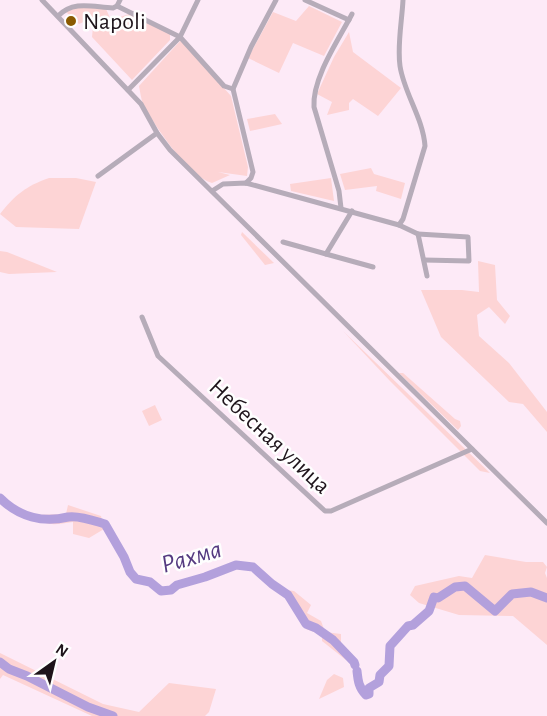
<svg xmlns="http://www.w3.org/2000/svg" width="547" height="716" font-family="'Alegreya Sans',sans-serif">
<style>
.green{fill:#fdd4d5}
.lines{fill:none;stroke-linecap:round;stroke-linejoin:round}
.river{stroke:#b3a0dc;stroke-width:9}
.minor{stroke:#b6acb9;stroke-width:5}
.poi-dot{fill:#8a5a00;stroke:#fefefe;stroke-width:2}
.labels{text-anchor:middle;stroke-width:5;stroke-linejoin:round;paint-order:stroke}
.poi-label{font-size:24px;fill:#1e141b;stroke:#fefefe;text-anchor:start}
.street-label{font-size:24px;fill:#1e141b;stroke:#fefefe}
.water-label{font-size:26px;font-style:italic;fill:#543980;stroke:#fefefe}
</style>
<rect width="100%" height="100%" fill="#fdeaf7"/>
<g class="green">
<path d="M74 6 106 9 111 20 129 14 170 34V40L132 80 92 37 93 27 90 19 79 24 65 11Z"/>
<path d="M309 6 342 22 324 56 293 43 279 73 248 58 273 12 296 21Z"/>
<path d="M349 32 353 52 401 88 378 116 353 99 349 103V110L327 115 332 102 317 94 334 57Z"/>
<path d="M181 40 231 96 248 167 247 176 218 172 230 175 212 183C188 176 155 126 143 104 141 99 140 91 139 86Z"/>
<path d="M275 114 282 124 250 131 247 119Z"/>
<path d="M371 168 374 174 405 183 401 199 376 191 377 186 345 190 340 174Z"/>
<path d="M49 178H76L96 182 79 229 16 227 0 214C15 195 26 186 49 178Z"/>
<path d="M331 178 334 201 291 191 290 184Z"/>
<path d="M242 232 274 263 265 265 241 235Z"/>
<path d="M0 251 7 252 57 272 9 274 0 272Z"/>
<path d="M478 261 495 265 497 300 510 316 505 324 489 307 477 315 479 336 509 363 547 412V432L523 404 509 402 441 337 421 290H462L479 292Z"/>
<path d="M343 331 490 473 480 471 390 381Z"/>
<path d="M399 373H403L455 419 460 421 461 426 458 430Z"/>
<path d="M155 405 162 420 149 426 142 411Z"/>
<path d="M68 505 101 516 104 529 89 538 73 534V522C56 524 47 528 34 515L66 514Z"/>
<path d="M485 555 526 562H543L547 567 545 573 547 578V645L513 616 459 615 419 603 410 595 415 586 459 576 472 578Z"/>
<path d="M287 590 294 591 311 605 307 613 321 621 325 632 341 634V645L346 660 322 641V635L306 629 298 607Z"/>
<path d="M0 653 103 704 139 712 169 683 216 689 209 712 205 716H92L3 675 0 679Z"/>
<path d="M334 674 343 678 344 687 319 699 327 680Z"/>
</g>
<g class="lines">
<g class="river">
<path d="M0 498C19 517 43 523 68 517 79 515 95 521 105 524L124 557 130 572 136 579 150 582 161 591 171 590 177 585 205 577 236 565 253 567 272 584 288 595 306 624 316 628 333 640 354 662 355 665"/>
<path d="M0 662 9 669 27 676 88 707 113 716"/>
<path d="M357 671C358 681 359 688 366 695L369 694V688L379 682 380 675 389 666 390 646 408 626 413 625 429 611 434 597 438 598 455 587 465 586 495 611 512 594 531 592 547 598"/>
</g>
<g class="minor">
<path d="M42 0 141 104 157 133 170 150 547 523"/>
<path d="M120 0 117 6 180 37 224 86 233 89"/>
<path d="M305 0 349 20"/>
<path d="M58 16C74 0 92 7 113 8L117 6"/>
<path d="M128 90 180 37 198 0"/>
<path d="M98 176 157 133"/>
<path d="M246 183 251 178 253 172 233 89 251 47 276 0"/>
<path d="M212 191 223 184 246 183 399 225 418 234 427 276"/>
<path d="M341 208 339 191 314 107C312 78 339 39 352 14"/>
<path d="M399 225 403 219 425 146C423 118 404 93 400 66 397 45 402 21 403 0"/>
<path d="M418 234 468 237 469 261 424 260"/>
<path d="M283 242 326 254 352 211"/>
<path d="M326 254 373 267"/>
<path d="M142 317 158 356 325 511H331L472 449"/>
</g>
</g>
<circle class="poi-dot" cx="71" cy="21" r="6"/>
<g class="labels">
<g class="poi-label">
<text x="83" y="29">Napoli</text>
</g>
<g class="street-label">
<text transform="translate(270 436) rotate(43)" y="8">Небесная улица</text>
</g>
<g class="water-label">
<text transform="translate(191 556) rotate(-16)" y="9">Рахма</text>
</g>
</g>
<g transform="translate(54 662) rotate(34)" stroke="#fefefe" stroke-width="4.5" paint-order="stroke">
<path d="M0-4.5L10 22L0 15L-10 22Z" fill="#1e141b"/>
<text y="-9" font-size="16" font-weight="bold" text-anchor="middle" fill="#1e141b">N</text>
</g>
</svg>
